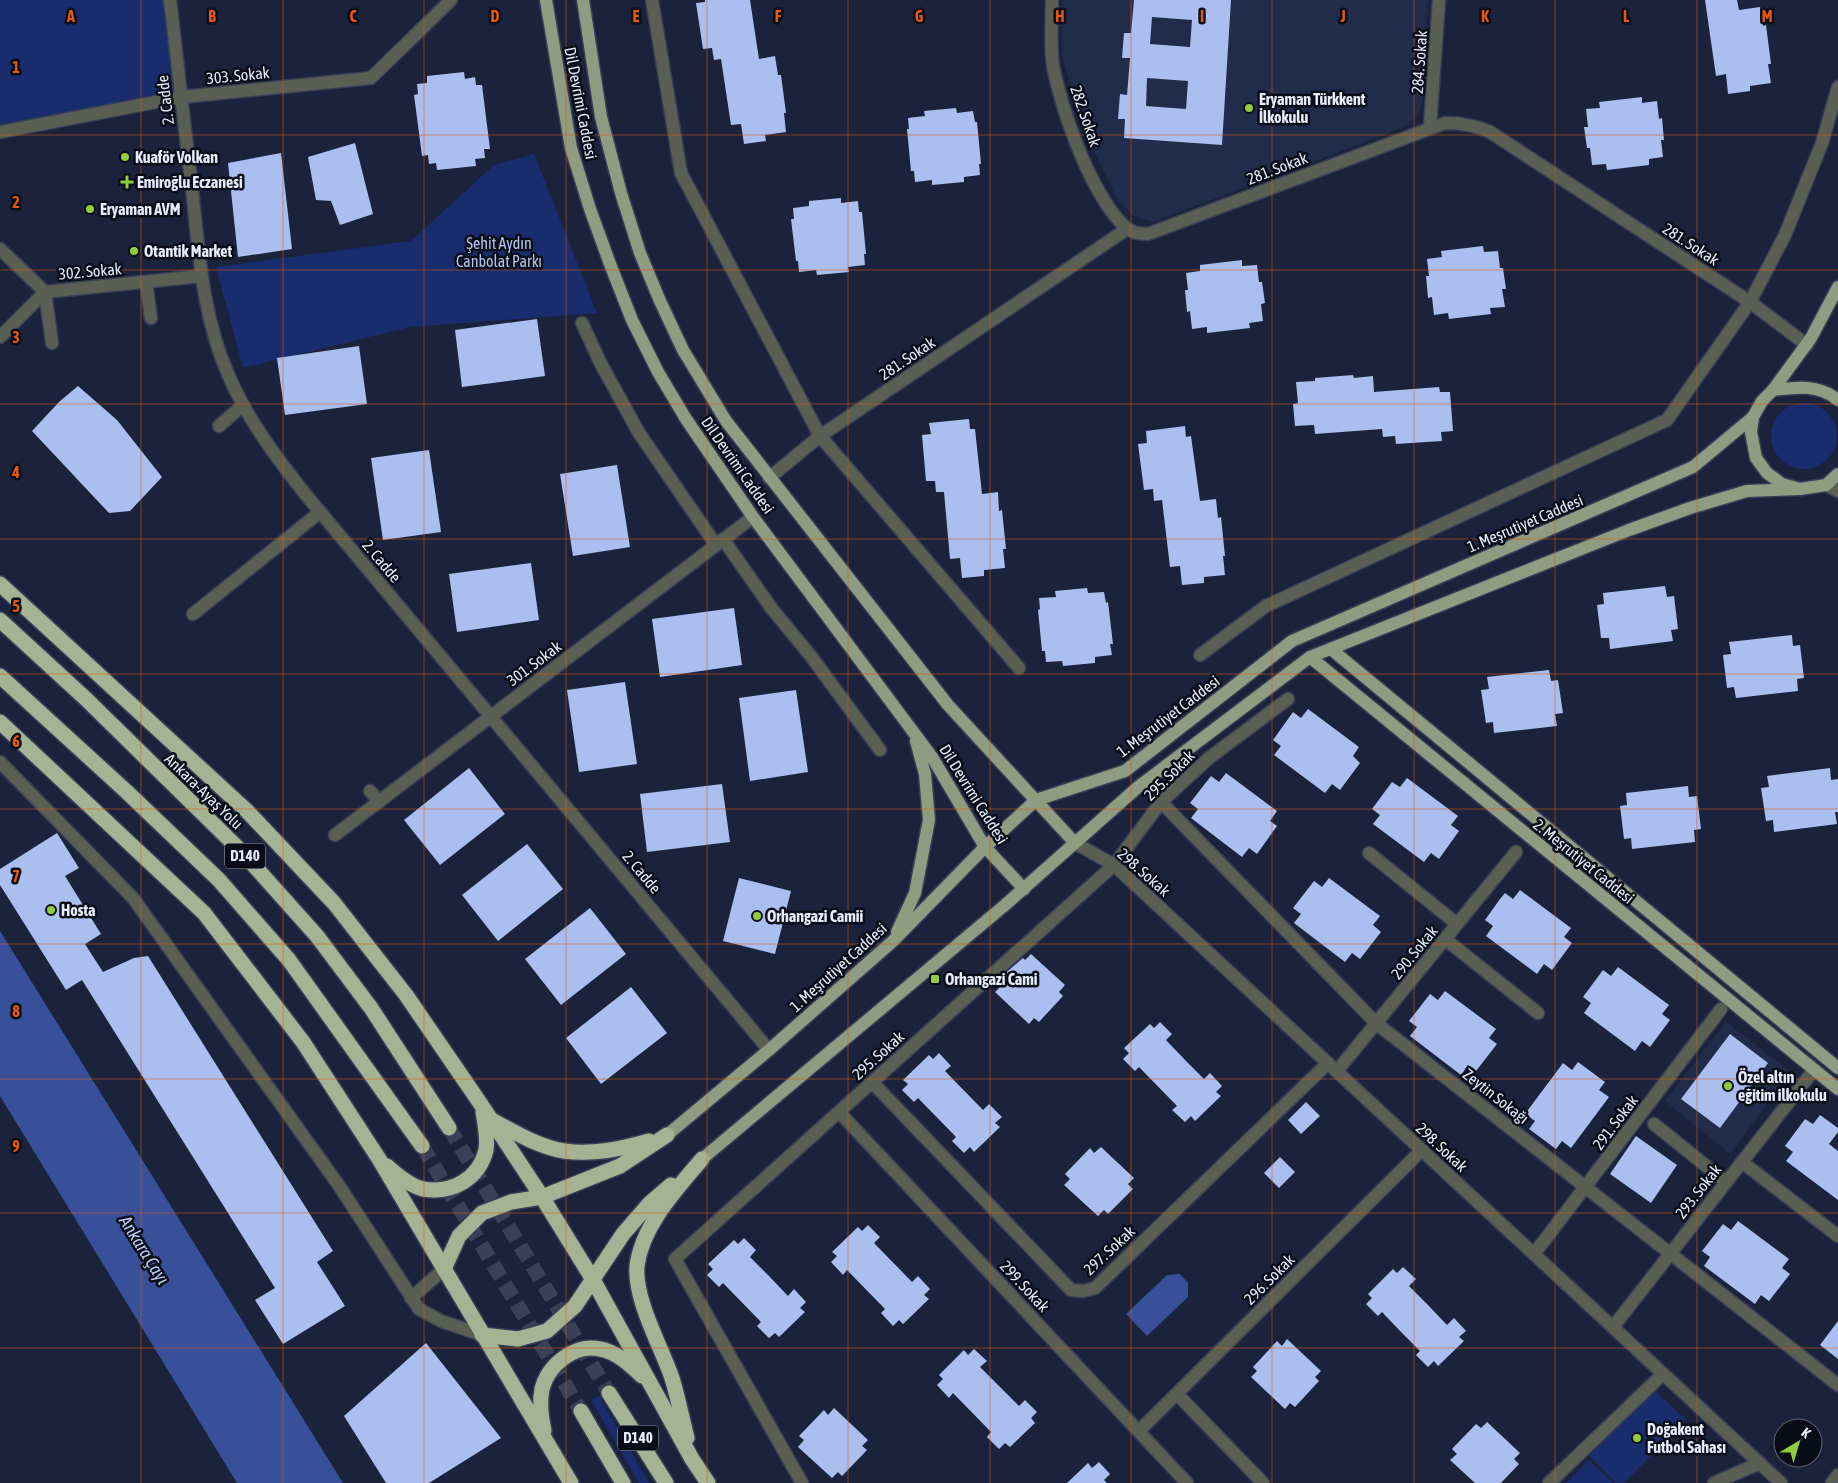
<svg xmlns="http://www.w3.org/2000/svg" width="1838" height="1483" font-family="'Asap Condensed',sans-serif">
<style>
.built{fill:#202c4a}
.green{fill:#192c6d}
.water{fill:#375099}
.building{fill:#aabff0;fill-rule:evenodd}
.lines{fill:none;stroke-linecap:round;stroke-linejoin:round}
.highway-tunnel{stroke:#384158;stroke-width:15;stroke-dasharray:15 8;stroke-linecap:butt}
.minor-casing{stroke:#363f56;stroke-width:15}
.major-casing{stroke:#363f56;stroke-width:15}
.highway-casing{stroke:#363f56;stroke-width:18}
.minor{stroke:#596053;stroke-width:12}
.major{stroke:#8f9c82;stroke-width:12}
.highway{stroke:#a4b394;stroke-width:15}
.grid{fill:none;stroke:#e8590c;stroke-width:1;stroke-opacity:0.55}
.poi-dot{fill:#92cd3e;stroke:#090d17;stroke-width:2}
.labels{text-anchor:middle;stroke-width:5;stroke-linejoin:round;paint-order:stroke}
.shield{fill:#090d17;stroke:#a3a9b7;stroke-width:1}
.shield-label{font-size:15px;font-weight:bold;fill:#e5ecfc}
.street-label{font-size:16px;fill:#e5ecfc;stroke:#090d17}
.poi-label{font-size:16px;font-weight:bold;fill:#e5ecfc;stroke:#090d17;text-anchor:start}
.park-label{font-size:16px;fill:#b2c4ed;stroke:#090d17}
.water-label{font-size:18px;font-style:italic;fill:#bbcdf6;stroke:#090d17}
.grid-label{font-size:16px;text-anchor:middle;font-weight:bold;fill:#e8590c;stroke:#090d17;stroke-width:5;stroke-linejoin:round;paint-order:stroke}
</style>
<rect width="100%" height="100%" fill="#1a233b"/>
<g class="built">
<path d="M1062 0H1428L1423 100 1418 116 1405 127 1153 222 1134 216 1118 201 1082 126 1062 56Z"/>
<path d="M1726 1022 1791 1072 1730 1154 1665 1101Z"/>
</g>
<g class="green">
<path d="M0 0H170L182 97 0 132Z"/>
<path d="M534 154 597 313 410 327 243 368 216 267 411 241 494 165Z"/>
<circle cx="1804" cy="436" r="33"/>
<path d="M1654 1390 1686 1420 1624 1483H1616L1589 1456Z"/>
<path d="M599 1396 649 1483H639L591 1400Z"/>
<path d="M1588 1460 1614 1483H1567Z"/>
</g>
<g class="water">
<path d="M0 931 343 1483H237L0 1096Z"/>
<path d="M1180 1274 1188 1283V1297L1147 1336 1126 1314 1167 1275Z"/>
</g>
<g class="building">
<path d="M705 0H750L759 59 775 56 778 75H781L786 113H784L786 132 765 135 766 141 744 144 741 124 731 125 721 59 714 60 712 48 703 49 696 3 705 2Z"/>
<path d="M1134 0H1231L1222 145 1124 138 1125 119H1118L1120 94 1127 95 1130 58H1122L1124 33H1131ZM1152 17 1192 20 1190 47 1150 44ZM1147 78 1188 81 1186 109 1146 106Z"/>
<path d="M1705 0H1737L1739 10 1760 7 1763 26 1766 25 1771 64H1768L1771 83 1750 86V91L1728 94 1726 74 1716 76Z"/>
<path d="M464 72 465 79 475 77 476 85H482L490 149H484L485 158 475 159 476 166 437 170 436 163 429 164 428 155 422 156 414 95 418 94 417 84 427 83V76Z"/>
<path d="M1642 97V103L1657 101 1659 119 1662 118 1664 140H1661L1663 157 1649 159V165L1607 170 1606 164 1592 165 1590 148H1587L1584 127H1588L1586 109 1600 108 1599 102Z"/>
<path d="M956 108 957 113 973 111 975 122H977L981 164H979L980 175 964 177V182L932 185V180L915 182 914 171H911L907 129H909L908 118 925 116 924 111Z"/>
<path d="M355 143 373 214 340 225 331 201 316 200 308 157Z"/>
<path d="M281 153 292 249 238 257 228 163Z"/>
<path d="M841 198V203L858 201 859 212H862L866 254H864L865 265 848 267 849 272 817 275 816 270 799 272 798 261H796L791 219H794L793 208 809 206V201Z"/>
<path d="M1483 246 1484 252 1498 251 1500 268H1503L1506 289H1502L1505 307 1490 308 1491 314 1449 319 1448 313 1434 315 1432 297 1428 298 1426 276H1429L1427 259 1442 257 1441 251Z"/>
<path d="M1242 260V266L1257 265 1259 282H1262L1265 303 1261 304 1263 321 1249 323 1250 328 1207 333V327L1192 329 1190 311 1187 312 1185 290H1188L1186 273 1200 271V265Z"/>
<path d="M537 319 545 376 462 387 455 330Z"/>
<path d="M359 346 367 404 285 415 277 358Z"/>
<path d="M1353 375 1354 378 1373 376 1374 392 1439 387 1440 392H1450L1453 431 1441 432 1442 441 1396 444 1395 436 1383 437 1382 429 1315 434 1314 425 1295 426 1293 404 1298 403 1296 382 1315 381V378Z"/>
<path d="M78 386 117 420 162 477 130 511 109 513 32 431 59 402Z"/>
<path d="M969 419 970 429H975L982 494 998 492 999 511 1002 510 1006 549H1003L1005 568 984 570V576L962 578 960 558 950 559 944 492H936L935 481H926L922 435 931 434 929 423Z"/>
<path d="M1185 426 1186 437 1191 436 1200 501 1216 499 1218 518 1221 517 1225 556H1223L1225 575 1204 577V583L1182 585 1180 566 1170 567 1162 500 1154 501 1153 489 1144 490 1138 444 1147 443 1146 431Z"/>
<path d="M429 450 441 532 383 540 371 458Z"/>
<path d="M617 465 630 547 573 556 560 474Z"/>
<path d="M531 563 539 620 457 632 449 574Z"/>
<path d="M1665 586 1667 597 1674 596 1678 629 1671 630 1673 641 1610 649 1609 638H1601L1597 605 1604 604 1603 593Z"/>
<path d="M1087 588 1088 593 1104 592 1106 603 1108 602 1113 644H1110L1112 655 1095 657V663L1063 666 1062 661 1046 662 1045 651H1042L1038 610 1040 609 1039 598 1056 597 1055 591Z"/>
<path d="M734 608 742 665 660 677 652 619Z"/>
<path d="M1792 635 1793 646 1800 645 1804 678 1797 679 1798 691 1736 698 1734 687 1727 688 1723 655 1731 654 1729 642Z"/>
<path d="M1549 670 1551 681 1558 680 1563 713 1555 714 1557 726 1494 733 1493 722 1486 723 1481 690 1489 689 1487 677Z"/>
<path d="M625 682 637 764 579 772 567 690Z"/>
<path d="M796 690 808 772 750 781 739 698Z"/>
<path d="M1308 709 1359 747 1353 756 1360 763 1340 790 1332 784 1325 793 1274 755 1281 746 1273 740 1293 712 1301 718Z"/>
<path d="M469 768 505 814 440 865 404 820Z"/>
<path d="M1830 768 1831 780 1838 779V812H1835L1837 824 1774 832 1773 820 1766 821 1761 788 1769 787 1767 776Z"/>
<path d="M1226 773 1277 811 1270 821 1277 826 1257 854 1249 848 1242 857 1191 818 1198 809 1190 803 1211 776 1219 782Z"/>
<path d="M1407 778 1458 816 1451 825 1459 831 1439 859 1431 853 1424 862 1373 824 1380 815 1372 809 1392 782 1400 787Z"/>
<path d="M722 784 730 842 647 852 640 794Z"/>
<path d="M1688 786 1689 797 1697 796 1701 829 1694 830 1695 842 1632 849 1631 838 1624 839 1620 806 1627 805 1626 793Z"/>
<path d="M57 833 79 868 65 876 101 934 85 944 103 972 134 958 148 956 333 1251 317 1262 345 1306 283 1344 255 1300 275 1288 82 980 66 990 0 885V869Z"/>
<path d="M527 844 563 889 498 941 462 895Z"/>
<path d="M739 878 791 891 775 954 723 941Z"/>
<path d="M1329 878 1380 916 1373 925 1381 932 1360 959 1352 953 1345 962 1294 923 1301 914 1293 908 1314 881 1322 887Z"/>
<path d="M1520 890 1571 928 1564 937 1572 943 1552 970 1544 964 1537 974 1486 936 1493 926 1485 920 1500 899 1505 893 1513 899Z"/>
<path d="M590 908 626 954 561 1005 525 959Z"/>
<path d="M1031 954 1065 985 1059 992 1063 996 1039 1022 1034 1018 1029 1024 995 992 1001 986 996 981 1023 958 1025 960Z"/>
<path d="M1618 967 1669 1005 1662 1014 1670 1020 1650 1047 1642 1041 1635 1051 1584 1013 1591 1003 1583 997 1603 970 1611 976Z"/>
<path d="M631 987 667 1033 601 1084 566 1038Z"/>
<path d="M1445 991 1496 1029 1489 1038 1497 1044 1476 1071 1468 1065 1461 1075 1410 1036 1417 1027 1409 1021 1430 994 1438 1000Z"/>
<path d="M1160 1022 1172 1034 1166 1040 1185 1060 1204 1079 1210 1073 1222 1086 1216 1092 1221 1096 1195 1121 1191 1116 1185 1122 1172 1110 1177 1106 1139 1067 1135 1071 1123 1059 1129 1053 1124 1048 1150 1024 1154 1028Z"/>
<path d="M1730 1034 1768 1063 1720 1128 1681 1099Z"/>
<path d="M939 1053 951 1066 945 1071 983 1110 989 1104 1002 1117 995 1123 1000 1127 974 1152 970 1147 964 1153 952 1141 956 1137 918 1098 914 1102 902 1090 908 1084 903 1080 929 1055 933 1059Z"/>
<path d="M1578 1062 1605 1082 1599 1090 1609 1097 1571 1148 1562 1141 1556 1149 1529 1129 1535 1121 1525 1114 1563 1063 1572 1070Z"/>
<path d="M1306 1102 1320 1116 1301 1134 1288 1120Z"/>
<path d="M1820 1115 1838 1128V1132L1829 1144 1838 1151V1200L1786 1161 1793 1152 1785 1146 1805 1119 1813 1124Z"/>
<path d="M1636 1136 1677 1165 1651 1203 1610 1174Z"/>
<path d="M1101 1147 1134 1178 1128 1184 1133 1189 1108 1214 1104 1210 1098 1216 1064 1185 1070 1179 1065 1174 1090 1148 1094 1153Z"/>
<path d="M1280 1157 1295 1172 1279 1188 1264 1173Z"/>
<path d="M1738 1221 1789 1259 1782 1268 1790 1274 1769 1301 1761 1295 1755 1304 1704 1266 1710 1257 1702 1251 1723 1224 1731 1230Z"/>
<path d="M868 1225 880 1237 874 1243 912 1282 918 1276 930 1289 924 1295 929 1299 903 1324 899 1320 893 1326 881 1313 885 1309 847 1270 843 1275 831 1262 837 1256 832 1252 858 1227 862 1231Z"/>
<path d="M744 1238 756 1250 750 1257 769 1276 788 1296 794 1289 806 1302 800 1308 805 1312 779 1337 775 1333 769 1338 757 1326 761 1322 723 1283 719 1287 707 1275 713 1269 708 1264 734 1240 738 1244Z"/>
<path d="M1403 1267 1416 1279 1409 1286 1428 1305 1447 1325 1454 1318 1466 1331 1459 1337 1464 1341 1438 1366 1434 1361 1428 1367 1416 1355 1420 1351 1401 1332 1382 1312 1378 1316 1366 1304 1372 1298 1368 1294 1393 1269 1397 1273Z"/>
<path d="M1838 1321V1359L1820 1345Z"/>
<path d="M1287 1339 1321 1371 1315 1377 1319 1381 1295 1407 1290 1403 1285 1409 1251 1377 1257 1371 1253 1367 1277 1341 1282 1346Z"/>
<path d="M426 1343 501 1438 429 1483H386L344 1416Z"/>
<path d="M974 1349 987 1361 980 1367 1019 1406 1025 1400 1037 1412 1031 1418 1035 1423 1010 1447 1005 1443 999 1449 987 1437 991 1432 953 1393 949 1398 937 1385 943 1379 939 1375 964 1350 968 1355Z"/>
<path d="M834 1408 868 1440 862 1446 867 1450 842 1476 838 1472 832 1478 798 1447 804 1440 799 1436 824 1410 828 1415Z"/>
<path d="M1487 1422 1520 1453 1514 1459 1519 1464 1501 1483H1475L1450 1460 1457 1454 1452 1449 1476 1424 1481 1428Z"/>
<path d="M1099 1462 1110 1474 1104 1480 1107 1483H1067L1088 1463 1092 1468Z"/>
</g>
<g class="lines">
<g class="highway-tunnel">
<path d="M449 1128 609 1393"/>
<path d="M422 1146 581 1411"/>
</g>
<defs>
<g id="minor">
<path d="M170 0C177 63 185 126 192 189 199 252 202 315 228 374 247 419 276 457 306 495L769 1050"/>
<path d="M652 0 681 173 820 436 1019 668"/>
<path d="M1052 0C1052 20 1050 46 1053 66 1062 111 1085 175 1112 212 1116 218 1122 224 1127 229"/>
<path d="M1430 127 1439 0"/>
<path d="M0 132 182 97 371 78 451 0"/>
<path d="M0 249 45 292 52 343"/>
<path d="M146 282 151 318"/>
<path d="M582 323 601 364 639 433 716 545"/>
<path d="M0 337 45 292 201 276"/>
<path d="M219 426 243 405"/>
<path d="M769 478 820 436 1127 229 1136 233 1148 234 1445 123C1461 123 1475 125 1490 132L1750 302 1807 345"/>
<path d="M1826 485 1838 491"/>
<path d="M723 539 772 609 810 655 880 750"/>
<path d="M193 614 320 512"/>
<path d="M1200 655 1266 606 1667 420 1750 302 1785 235 1822 143 1838 87"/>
<path d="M0 762 133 898 340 1187 419 1309 441 1321 482 1335"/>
<path d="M370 791 379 802"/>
<path d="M1161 802 1376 1023 1838 1385"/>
<path d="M335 835 753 517"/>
<path d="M1075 843 1114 865 1781 1483"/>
<path d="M1369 853 1457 924"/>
<path d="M1445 939 1538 1013"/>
<path d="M1337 1071 1516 852"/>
<path d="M872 1082 1071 1290 1083 1291 1095 1288 1328 1063"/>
<path d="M839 1112 1187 1483"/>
<path d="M1654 1124 1726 1182"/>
<path d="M1742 1162 1838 1236"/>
<path d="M1534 1254 1721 1009"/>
<path d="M411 1298 444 1269"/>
<path d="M1613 1327 1810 1075"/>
<path d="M1177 1394 1263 1483"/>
<path d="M1139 1431 1422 1150"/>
<path d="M802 1483 675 1259 1114 865 1161 802 1209 758 1288 699"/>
<path d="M1549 1483 1663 1374"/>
<path d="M1714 1483 1760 1463"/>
<path d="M1832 1483 1838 1475"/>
</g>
<g id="major">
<path d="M546 0 571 148 590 209 610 264 632 320 658 372 686 419 753 517 932 757 985 847 1024 889"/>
<path d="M583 0 601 117 621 193 640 253 660 301 683 350 726 421 948 705 1075 843"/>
<path d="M1838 287 1811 338 1773 390 1762 401 1753 417 1751 432 1756 458 1767 473 1782 484 1800 489 1826 485 1838 474"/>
<path d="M1773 390C1796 387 1819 384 1838 400"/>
<path d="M1331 649 1838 1068"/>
<path d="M1310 657 1838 1089"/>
<path d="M897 932 915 893 929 820 925 774 916 741"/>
<path d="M667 1135 769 1050 893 941 985 847 1036 800 1125 771 1292 641 1693 467 1753 417"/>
<path d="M702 1159 1005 905 1138 787 1310 657 1629 530 1690 508 1747 491 1800 489"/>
</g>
<g id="highway">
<path d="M0 584 247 811 334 903 406 995 480 1103 542 1197 592 1278 692 1459 708 1483"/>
<path d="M0 620 86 699 242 852 317 936 371 1008 449 1128"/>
<path d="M0 676 127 792 219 880 289 960 422 1146"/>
<path d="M0 722 204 913 303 1042 379 1159 571 1483"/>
<path d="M492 1120C514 1132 539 1147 564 1151 593 1155 621 1149 649 1141"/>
<path d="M387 1166C397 1175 410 1186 423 1189 452 1194 479 1179 486 1150 488 1138 485 1124 483 1112"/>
<path d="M444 1269 459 1236 482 1213 511 1202 542 1197 620 1166 667 1135"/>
<path d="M482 1335 518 1339 547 1331 575 1306 623 1234 650 1203 671 1185"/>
<path d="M609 1393 666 1483"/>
<path d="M581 1411 623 1483"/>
<path d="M544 1431C541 1417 539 1403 542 1389 548 1365 575 1343 600 1349 617 1352 630 1365 642 1376"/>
<path d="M687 1438C682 1418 678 1398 672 1378 661 1346 634 1299 637 1266 642 1225 677 1189 702 1159"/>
</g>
</defs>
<use href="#minor" class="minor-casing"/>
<use href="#major" class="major-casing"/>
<use href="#highway" class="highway-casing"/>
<use href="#minor" class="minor"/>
<use href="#major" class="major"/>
<use href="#highway" class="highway"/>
</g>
<path class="grid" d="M141 0V1483M283 0V1483M424 0V1483M566 0V1483M707 0V1483M848 0V1483M990 0V1483M1131 0V1483M1272 0V1483M1414 0V1483M1555 0V1483M1697 0V1483M0 135H1838M0 270H1838M0 404H1838M0 539H1838M0 674H1838M0 809H1838M0 944H1838M0 1079H1838M0 1213H1838M0 1348H1838"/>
<g class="poi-dot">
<circle cx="1249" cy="108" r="5"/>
<circle cx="125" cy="157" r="5"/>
<path d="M124.5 174.5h5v5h5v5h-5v5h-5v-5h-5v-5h5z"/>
<circle cx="90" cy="209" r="5"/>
<circle cx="134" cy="251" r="5"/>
<circle cx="51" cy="910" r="5"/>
<circle cx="757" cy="916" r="5"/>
<rect x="930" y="974" width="10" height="10" rx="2.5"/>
<circle cx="1728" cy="1086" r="5"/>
<circle cx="1637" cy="1438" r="5"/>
</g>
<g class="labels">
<g class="shield">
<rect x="225" y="843.5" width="40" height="25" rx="4"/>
<rect x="618" y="1425.5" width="40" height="25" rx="4"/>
</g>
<g class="shield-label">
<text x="245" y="861">D140</text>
<text x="638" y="1443">D140</text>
</g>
<g class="street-label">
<text transform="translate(1419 62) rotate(-86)" y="6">284. Sokak</text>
<text transform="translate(238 75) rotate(-6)" y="6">303. Sokak</text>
<text transform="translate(165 100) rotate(-97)" y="6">2. Cadde</text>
<text transform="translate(581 103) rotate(79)" y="6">Dil Devrimi Caddesi</text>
<text transform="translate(1086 116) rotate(71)" y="6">282. Sokak</text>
<text transform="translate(1277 168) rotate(-21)" y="6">281. Sokak</text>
<text transform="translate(1691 244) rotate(33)" y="6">281. Sokak</text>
<text transform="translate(90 271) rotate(-5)" y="6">302. Sokak</text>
<text transform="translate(907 358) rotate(-34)" y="6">281. Sokak</text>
<text transform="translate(738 465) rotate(55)" y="6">Dil Devrimi Caddesi</text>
<text transform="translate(1525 523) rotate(-23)" y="6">1. Meşrutiyet Caddesi</text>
<text transform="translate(382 561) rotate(50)" y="6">2. Cadde</text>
<text transform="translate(534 663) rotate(-37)" y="6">301. Sokak</text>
<text transform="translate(1168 716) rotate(-37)" y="6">1. Meşrutiyet Caddesi</text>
<text transform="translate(1169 775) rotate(-45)" y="6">295. Sokak</text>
<text transform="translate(204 791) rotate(44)" y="6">Ankara-Ayaş Yolu</text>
<text transform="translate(974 794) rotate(58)" y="6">Dil Devrimi Caddesi</text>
<text transform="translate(1584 861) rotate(39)" y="6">2. Meşrutiyet Caddesi</text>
<text transform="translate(642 872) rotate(50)" y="6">2. Cadde</text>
<text transform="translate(1144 872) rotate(41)" y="6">298. Sokak</text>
<text transform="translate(1414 952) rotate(-51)" y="6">290. Sokak</text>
<text transform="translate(838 967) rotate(-42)" y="6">1. Meşrutiyet Caddesi</text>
<text transform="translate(878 1055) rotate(-42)" y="6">295. Sokak</text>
<text transform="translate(1496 1096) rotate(38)" y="6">Zeytin Sokağı</text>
<text transform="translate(1615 1122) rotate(-53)" y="6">291. Sokak</text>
<text transform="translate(1442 1147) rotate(43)" y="6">298. Sokak</text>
<text transform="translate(1698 1191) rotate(-52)" y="6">293. Sokak</text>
<text transform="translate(1109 1250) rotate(-43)" y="6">297. Sokak</text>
<text transform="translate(1269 1279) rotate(-45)" y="6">296. Sokak</text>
<text transform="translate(1025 1286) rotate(47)" y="6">299. Sokak</text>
</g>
<g class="poi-label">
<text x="1259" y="105">Eryaman Türkkent<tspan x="1259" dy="18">İlkokulu</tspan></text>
<text x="135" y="163">Kuaför Volkan</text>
<text x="137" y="188">Emiroğlu Eczanesi</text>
<text x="100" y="215">Eryaman AVM</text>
<text x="144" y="257">Otantik Market</text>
<text x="61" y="916">Hosta</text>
<text x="767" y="922">Orhangazi Camii</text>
<text x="945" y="985">Orhangazi Cami</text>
<text x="1738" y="1083">Özel altın<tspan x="1738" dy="18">eğitim ilkokulu</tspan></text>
<text x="1647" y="1435">Doğakent<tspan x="1647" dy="18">Futbol Sahası</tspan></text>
</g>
<g class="park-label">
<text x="499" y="249">Şehit Aydın<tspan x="499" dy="18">Canbolat Parkı</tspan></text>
</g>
<g class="water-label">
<text transform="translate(144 1250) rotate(58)" y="6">Ankara Çayı</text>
</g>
</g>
<g class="grid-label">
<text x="71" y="22">A</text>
<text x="212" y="22">B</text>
<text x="353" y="22">C</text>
<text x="495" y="22">D</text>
<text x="636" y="22">E</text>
<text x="778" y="22">F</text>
<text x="919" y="22">G</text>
<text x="1060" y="22">H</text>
<text x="1202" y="22">I</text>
<text x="1343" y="22">J</text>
<text x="1485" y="22">K</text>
<text x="1626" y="22">L</text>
<text x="1767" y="22">M</text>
<text x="16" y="73">1</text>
<text x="16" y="208">2</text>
<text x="16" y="343">3</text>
<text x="16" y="478">4</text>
<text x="16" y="612">5</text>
<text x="16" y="747">6</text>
<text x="16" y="882">7</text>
<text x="16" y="1017">8</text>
<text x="16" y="1152">9</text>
</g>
<g transform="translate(1798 1443) rotate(38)"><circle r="24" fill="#090d17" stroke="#616673"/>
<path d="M0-4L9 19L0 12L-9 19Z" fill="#92cd3e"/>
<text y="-8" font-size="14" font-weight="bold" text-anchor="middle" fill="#e5ecfc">K</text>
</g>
</svg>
